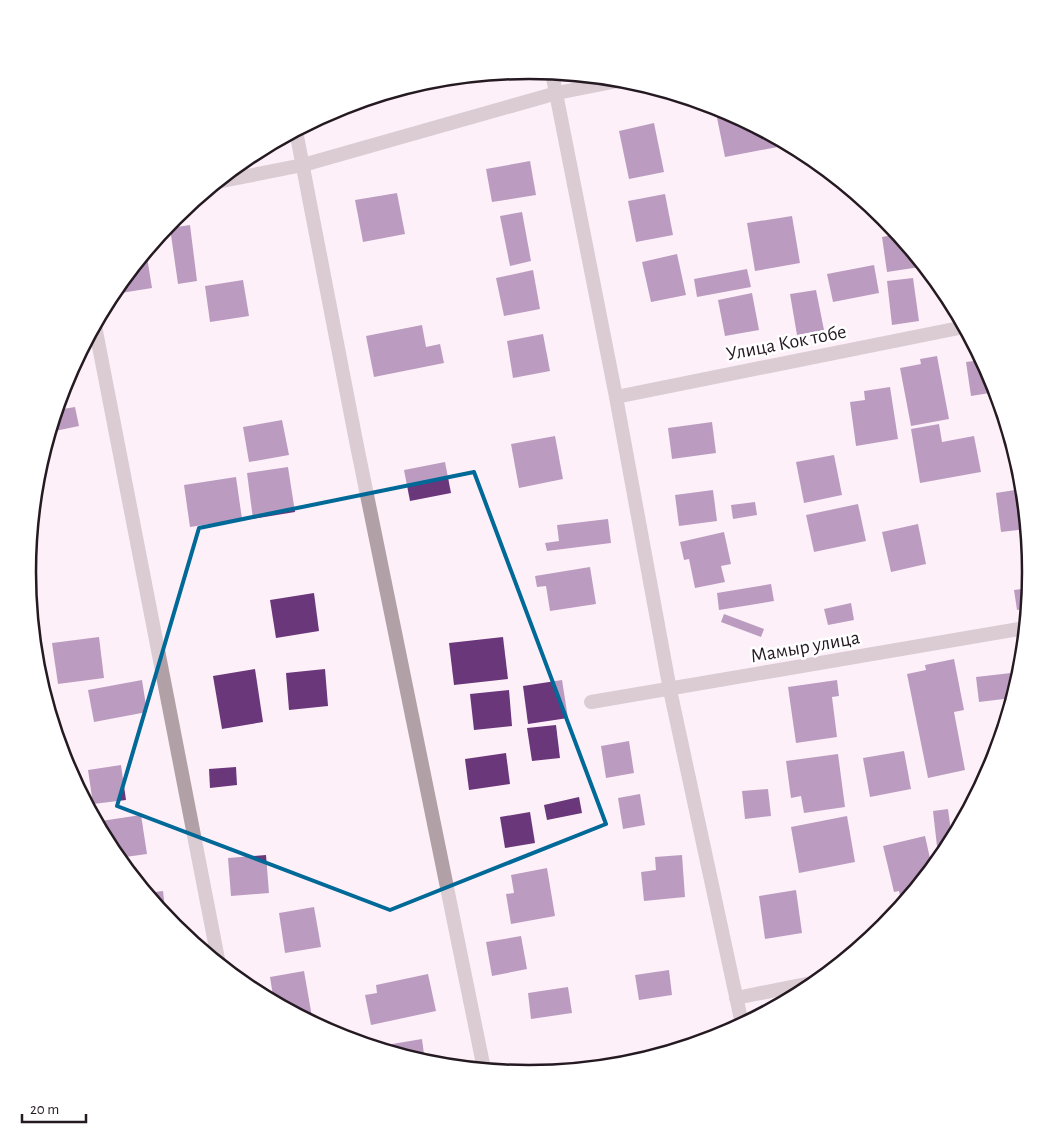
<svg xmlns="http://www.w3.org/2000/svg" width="1058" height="1144" font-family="'Alegreya Sans',sans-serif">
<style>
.building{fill:#6a377b}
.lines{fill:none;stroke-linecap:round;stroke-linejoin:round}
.minor{stroke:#b1a0a5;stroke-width:14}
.marked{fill:none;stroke:#006997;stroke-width:4;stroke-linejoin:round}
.labels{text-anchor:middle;stroke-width:5;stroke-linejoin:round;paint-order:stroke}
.street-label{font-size:20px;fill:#251a22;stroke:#fff}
.rim{fill:none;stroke:#251a22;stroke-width:2.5}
</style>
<rect width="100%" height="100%" fill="#fef0f9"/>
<g class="building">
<path d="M725 111 782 142 783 146 725 157 716 113Z"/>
<path d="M654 123 664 172 629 179 619 131Z"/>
<path d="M530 161 536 195 492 202 486 169Z"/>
<path d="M397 193 405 234 363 242 355 200Z"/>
<path d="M665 194 673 235 636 242 628 201Z"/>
<path d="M522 212 531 261 510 266 500 216Z"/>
<path d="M792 216 800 263 755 271 747 223Z"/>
<path d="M190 225 197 281 178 284 170 228Z"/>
<path d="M898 234 919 260 920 267 887 272 882 237Z"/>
<path d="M146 251 152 288 121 293 120 284Z"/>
<path d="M677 254 686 295 651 302 642 262Z"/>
<path d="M874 265 879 293 833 302 827 274Z"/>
<path d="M747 269 751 287 697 297 694 279Z"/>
<path d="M533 270 540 309 504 316 496 278Z"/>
<path d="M913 278 919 321 892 325 887 281Z"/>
<path d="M243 280 249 316 210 322 205 286Z"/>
<path d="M816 290 824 330 797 335 790 294Z"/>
<path d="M752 293 759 330 725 336 718 300Z"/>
<path d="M422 325 426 347 440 344 444 363 374 377 366 336Z"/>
<path d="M543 334 550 371 513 378 507 341Z"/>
<path d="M937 356 949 419 911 426 900 368 921 364 920 359Z"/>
<path d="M982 360 992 380 996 392 971 396 966 362Z"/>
<path d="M890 387 898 439 856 446 850 402 865 400 864 391Z"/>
<path d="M75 407 79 426 50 432 57 410Z"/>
<path d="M999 408H1001L1011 443 1004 444Z"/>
<path d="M282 420 289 455 249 462 243 427Z"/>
<path d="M712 422 716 453 672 459 668 428Z"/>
<path d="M939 424 942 442 974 436 981 472 920 483 911 429Z"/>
<path d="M555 436 563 479 519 488 511 444Z"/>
<path d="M834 455 842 495 804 503 796 462Z"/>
<path d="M445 462 451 493 410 501 404 470Z"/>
<path d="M288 467 295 512 253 519 247 473Z"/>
<path d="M236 477 242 519 190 527 184 485Z"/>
<path d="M1022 489 1026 529 1001 532 996 493Z"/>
<path d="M713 490 717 521 679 526 675 495Z"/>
<path d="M755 502 757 515 733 519 731 505Z"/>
<path d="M858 504 866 541 814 552 806 515Z"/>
<path d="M608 519 611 543 547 551 545 543 559 541 557 525Z"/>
<path d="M918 524 926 564 891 572 882 532Z"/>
<path d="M724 532 731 564 721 566 725 582 695 588 689 559 684 560 680 542Z"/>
<path d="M590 567 596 604 550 611 546 586 537 587 535 576Z"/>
<path d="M771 584 774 601 719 610 717 593Z"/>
<path d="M1029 588 1027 608 1017 610 1014 590Z"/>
<path d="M314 593 319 631 276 638 270 600Z"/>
<path d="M851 603 854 620 828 625 824 609Z"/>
<path d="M724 614 764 629 761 637 721 622Z"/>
<path d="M99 637 104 678 58 684 52 643Z"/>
<path d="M503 637 508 679 454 685 449 643Z"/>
<path d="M954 659 964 710 954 712 965 770 928 778 907 674 926 670 925 665Z"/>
<path d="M255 669 263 722 222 729 213 676Z"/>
<path d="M325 669 328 706 289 710 286 673Z"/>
<path d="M1011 673 1012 698 979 702 976 677Z"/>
<path d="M142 680 147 712 94 722 88 690Z"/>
<path d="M562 680 568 718 528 724 523 686Z"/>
<path d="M837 680 839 696 832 697 837 737 796 743 788 687Z"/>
<path d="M509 690 512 726 474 730 470 694Z"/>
<path d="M556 725 560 758 532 761 527 728Z"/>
<path d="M629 741 634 773 606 778 601 746Z"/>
<path d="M904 751 911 789 870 797 863 758Z"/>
<path d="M506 753 510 784 469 790 465 759Z"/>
<path d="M838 754 845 807 804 813 801 796 791 798 786 761Z"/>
<path d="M121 765 126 800 93 804 88 770Z"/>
<path d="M236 767 237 785 210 788 209 769Z"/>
<path d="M768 789 771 816 745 819 742 791Z"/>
<path d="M640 794 645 825 623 829 618 798Z"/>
<path d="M579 797 582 813 547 820 544 805Z"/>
<path d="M948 809 952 839 943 854 938 855 933 811Z"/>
<path d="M530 812 535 843 505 848 500 817Z"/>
<path d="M141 815 147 854 118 858 112 850 102 832 101 821Z"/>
<path d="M847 816 855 862 799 873 791 827Z"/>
<path d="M925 836 932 867 902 905 899 891 894 892 883 846Z"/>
<path d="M266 855 269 893 231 896 228 858Z"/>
<path d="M682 855 685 897 644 901 641 872 656 870 655 857Z"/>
<path d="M547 868 555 916 511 924 506 894 514 893 511 875Z"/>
<path d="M796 890 802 933 765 939 759 896Z"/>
<path d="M163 891 166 917 147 893Z"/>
<path d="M314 907 321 947 285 953 279 913Z"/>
<path d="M521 936 527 969 492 976 486 942Z"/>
<path d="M669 970 672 995 639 1000 635 975Z"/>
<path d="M304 971 312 1017 305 1018 274 1002 270 977Z"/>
<path d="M428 974 436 1011 371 1025 365 995 377 993 376 985Z"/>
<path d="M568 987 572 1013 531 1019 528 993Z"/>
<path d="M422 1039 425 1062 387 1050 386 1045Z"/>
</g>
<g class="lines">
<g class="minor">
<path d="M552 73 616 397 670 690 742 1024"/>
<path d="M296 131 356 441 484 1069"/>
<path d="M217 182 303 165 557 93 623 80"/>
<path d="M95 326 219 964"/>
<path d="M616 397 964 327"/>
<path d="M591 702 1025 628"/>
<path d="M736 998 816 982"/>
</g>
</g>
<path d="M0 0H1058V1144H0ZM474 472 606 824 390 910 117 806 199 528Z" fill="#fef0f9" fill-opacity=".55" fill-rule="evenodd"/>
<path class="marked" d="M474 472 606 824 390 910 117 806 199 528Z"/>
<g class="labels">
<g class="street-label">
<text transform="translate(786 342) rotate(-11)" y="7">Улица Кок тобе</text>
<text transform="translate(805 646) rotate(-10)" y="7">Мамыр улица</text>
</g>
</g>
<path d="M0 0H1058V1144H0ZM36 572a493 493 0 1 1 986 0a493 493 0 1 1-986 0Z" fill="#fff" fill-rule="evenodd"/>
<path class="rim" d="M36 572a493 493 0 1 1 986 0a493 493 0 1 1-986 0Z"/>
<path d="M22 1114v8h64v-8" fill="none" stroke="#251a22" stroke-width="2.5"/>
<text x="30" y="1114" font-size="15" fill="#251a22" stroke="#ffffff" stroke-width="4" paint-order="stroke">20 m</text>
</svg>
